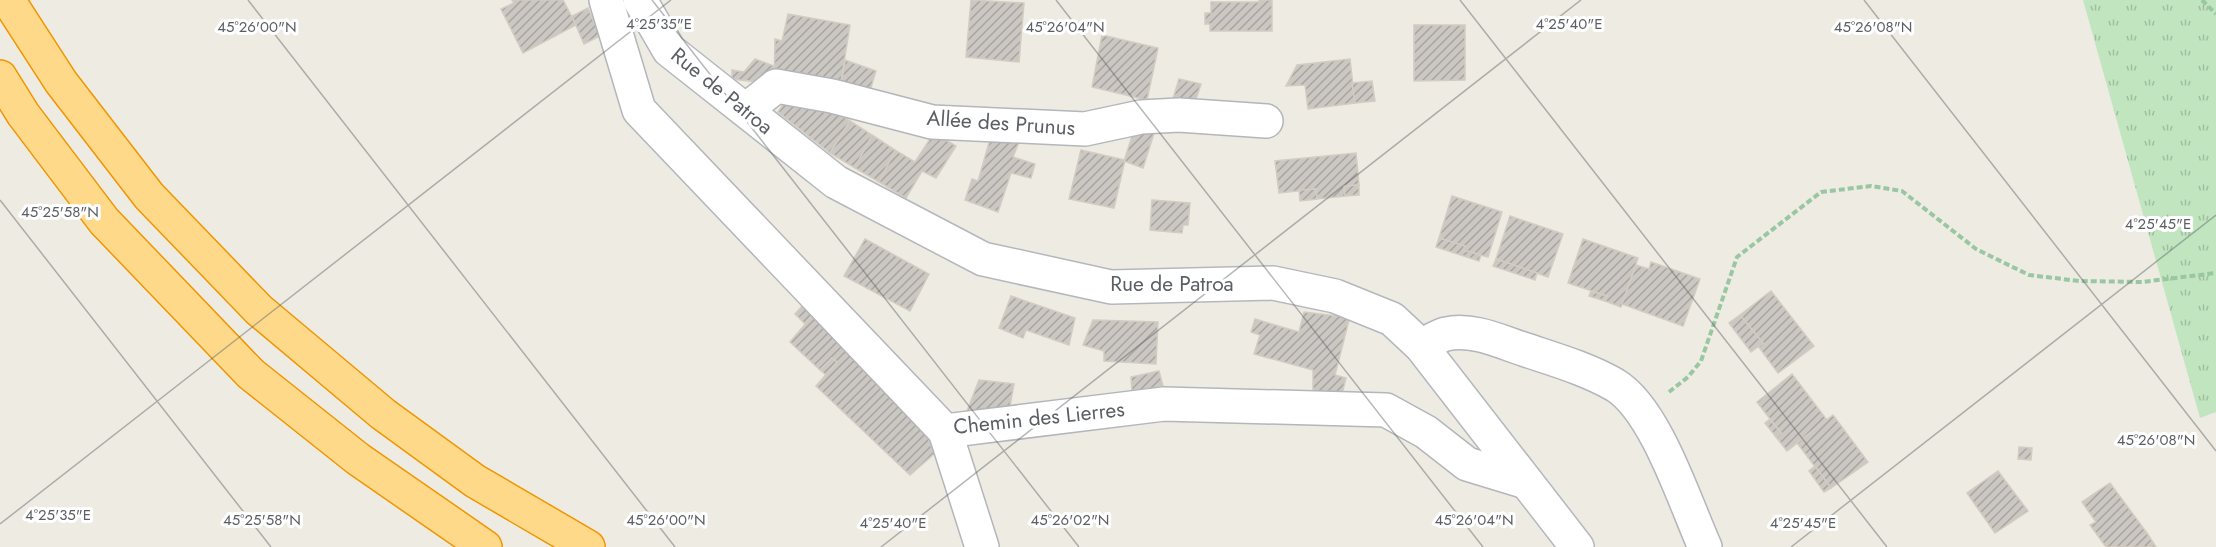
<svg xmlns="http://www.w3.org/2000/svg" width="2216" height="547" font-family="Jost,sans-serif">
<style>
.park{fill:url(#park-tufts)}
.building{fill:url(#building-hatch);stroke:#d3ccc1;stroke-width:1.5}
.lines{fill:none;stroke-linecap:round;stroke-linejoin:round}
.street-casing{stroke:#b3b6ba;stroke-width:36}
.secondary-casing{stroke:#b4b8bd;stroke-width:36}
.highway-casing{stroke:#f09600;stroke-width:36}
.path{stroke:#98c7a2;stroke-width:4;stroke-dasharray:6 3;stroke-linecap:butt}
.street{stroke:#fff;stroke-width:33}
.secondary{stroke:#fff;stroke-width:33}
.highway{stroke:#fed98a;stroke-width:33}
.ticks{fill:none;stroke:#5b5f64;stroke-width:1.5;stroke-opacity:0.45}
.labels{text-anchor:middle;stroke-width:6;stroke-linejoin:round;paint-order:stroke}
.street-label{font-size:21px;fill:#5b5f64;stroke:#fff}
.ticks-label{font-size:15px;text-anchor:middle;fill:#5b5f64;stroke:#fff;stroke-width:6;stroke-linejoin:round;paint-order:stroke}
</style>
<defs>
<pattern id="park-tufts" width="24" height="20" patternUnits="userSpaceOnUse" patternTransform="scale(1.5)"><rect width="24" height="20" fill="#c1e6bf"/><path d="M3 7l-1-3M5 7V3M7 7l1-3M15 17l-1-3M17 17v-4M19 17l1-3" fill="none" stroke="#a0be9f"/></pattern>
<pattern id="building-hatch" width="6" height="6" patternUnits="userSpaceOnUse" patternTransform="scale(1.5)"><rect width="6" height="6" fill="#cbc7c2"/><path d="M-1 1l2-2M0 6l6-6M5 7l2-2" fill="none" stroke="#a8a5a1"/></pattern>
</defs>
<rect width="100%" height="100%" fill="#eeebe3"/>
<path class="park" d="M2083 0H2216V412L2200 418Z"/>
<g class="building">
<path d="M512 0H563L576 25 523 53 501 9 514 3Z"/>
<path d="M971 0 1024 3 1019 62 966 57Z"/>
<path d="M1259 0H1272V31H1210V24H1205V13H1211V2H1259Z"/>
<path d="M588 8 600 36 584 44 572 16Z"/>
<path d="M788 14 850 25 839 94 774 84 775 39 782 41Z"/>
<path d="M1414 25H1465V80L1414 81Z"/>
<path d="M1102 35 1158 48 1147 100 1092 87Z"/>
<path d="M755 59 774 66V84L732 79V70L744 72Z"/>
<path d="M1350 59 1355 103 1308 109 1305 85 1286 86 1297 65Z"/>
<path d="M845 60 876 71 869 94 841 88Z"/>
<path d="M1179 79 1201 84 1193 108 1172 102Z"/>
<path d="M1372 81 1375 101 1355 103 1352 83Z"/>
<path d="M788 97 825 105 850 121 830 153 778 112Z"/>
<path d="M850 121 872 135 855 168 830 153Z"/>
<path d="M1156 127 1143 168 1124 161 1134 130Z"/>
<path d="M934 133 956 146 936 178 922 171 906 198 879 182 895 150 915 162Z"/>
<path d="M872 135 895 150 879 182 855 168Z"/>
<path d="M991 136 1019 142 1013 157 1035 164 1031 178 1011 173 998 212 965 200 972 179 978 181Z"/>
<path d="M1081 150 1125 160 1114 208 1069 199Z"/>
<path d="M1356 153 1359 185 1344 186 1345 196 1317 199 1316 189 1279 193 1275 161Z"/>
<path d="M1359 185V195L1345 196 1344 186Z"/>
<path d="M1316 189 1317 199 1300 201 1299 190Z"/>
<path d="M1452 196 1502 212 1488 257 1463 250 1465 246 1439 238Z"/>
<path d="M1152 200 1190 203 1188 225H1183L1182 233 1150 230Z"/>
<path d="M1510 216 1563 234 1548 277 1496 259Z"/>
<path d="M1439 238 1465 246 1463 250 1481 255 1479 261 1436 247Z"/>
<path d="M865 239 929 274 910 311 844 276Z"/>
<path d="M1583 239 1638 258 1621 307 1605 301 1607 296 1568 283Z"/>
<path d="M1496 259 1537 273 1535 280 1493 266Z"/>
<path d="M1651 262 1700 279 1683 326 1622 304 1636 265 1649 269Z"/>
<path d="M1591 291 1607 296 1605 301 1589 296Z"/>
<path d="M1771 291 1814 346 1778 373 1758 346 1763 343 1740 315Z"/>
<path d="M1011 296 1075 318 1069 345 1026 330 1023 338 999 328Z"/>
<path d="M804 304 813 314 805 324 795 314Z"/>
<path d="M1304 312 1345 317 1349 320 1335 375 1346 378 1342 394 1313 393V370L1254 354 1260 335 1251 332 1255 319 1299 332Z"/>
<path d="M813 315 923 424 934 454 910 475 816 386 837 362 832 358 820 370 790 342Z"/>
<path d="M1740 315 1763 343 1751 352 1729 323Z"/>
<path d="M1093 320 1158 322 1156 364 1104 361V351L1083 345Z"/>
<path d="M832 358 837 362 826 375 820 370Z"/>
<path d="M1159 371 1163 386 1132 392 1131 377Z"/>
<path d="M1792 374 1827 420 1787 451 1776 437 1781 433 1757 402Z"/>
<path d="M979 380 1014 384 1010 406 990 411H967Z"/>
<path d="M1833 415 1868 462 1831 488 1797 443Z"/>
<path d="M1770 419 1781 433 1776 437 1765 423Z"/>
<path d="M2019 447 2032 448 2031 460 2018 459Z"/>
<path d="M1815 466 1831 488 1824 492 1809 471Z"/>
<path d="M1998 471 2028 511 1995 533 1967 493Z"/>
<path d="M2110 483 2147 533 2128 547H2106L2090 525 2096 522 2082 502Z"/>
<path d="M2147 533 2156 547H2128Z"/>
</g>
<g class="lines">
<defs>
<g id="street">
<path d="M606 0 639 110 945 431 1164 404 1386 410 1426 432 1467 464 1526 482"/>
<path d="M746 110 776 86 832 96 932 122 1085 129 1141 117 1179 115 1266 121"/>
<path d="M1421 346C1429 342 1438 336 1446 334 1473 328 1501 342 1526 350 1556 360 1587 369 1615 385 1656 410 1685 503 1705 547"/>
<path d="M945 431 982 547"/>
</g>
<path id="secondary" d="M640 0 669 50 836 182 983 259 1111 287 1273 283 1335 296 1392 319 1421 346 1577 547"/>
<g id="highway">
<path d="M8 0 61 82 149 196 259 310 383 414 475 481 588 547"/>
<path d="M0 77 23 114 104 221 251 374 358 459 485 547"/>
</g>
</defs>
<use href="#street" class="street-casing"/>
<use href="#secondary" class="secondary-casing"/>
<use href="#highway" class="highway-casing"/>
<g class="path">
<path d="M2202 0 2216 14"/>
<path d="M1669 392 1688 377 1701 361 1737 257 1821 192 1871 186 1902 191 1976 249 2029 275 2079 281 2142 282 2216 273"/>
</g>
<use href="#street" class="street"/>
<use href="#secondary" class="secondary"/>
<use href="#highway" class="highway"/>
</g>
<path class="ticks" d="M248 0 675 547M652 0 1079 547M1056 0 1483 547M1460 0 1887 547M1864 0 2216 451M0 200 271 547M0 524 671 0M881 547 1581 0M1791 547 2216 215"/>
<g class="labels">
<g class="street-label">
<text transform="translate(722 91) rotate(39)" y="7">Rue de Patroa</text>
<text transform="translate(1001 123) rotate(4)" y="7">Allée des Prunus</text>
<text x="1172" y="291">Rue de Patroa</text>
<text transform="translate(1039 418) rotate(-6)" y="7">Chemin des Lierres</text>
</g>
</g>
<g class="ticks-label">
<text x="659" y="29">4°25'35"E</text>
<text x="1569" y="29">4°25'40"E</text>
<text x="257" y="32">45°26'00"N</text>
<text x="1873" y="32">45°26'08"N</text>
<text x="1065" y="32">45°26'04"N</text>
<text x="60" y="217">45°25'58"N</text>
<text x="2158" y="229">4°25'45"E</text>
<text x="2156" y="445">45°26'08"N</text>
<text x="58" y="520">4°25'35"E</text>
<text x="262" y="525">45°25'58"N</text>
<text x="666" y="525">45°26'00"N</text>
<text x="1070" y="525">45°26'02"N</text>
<text x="1474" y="525">45°26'04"N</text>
<text x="893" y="528">4°25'40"E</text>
<text x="1803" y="528">4°25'45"E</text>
</g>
</svg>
